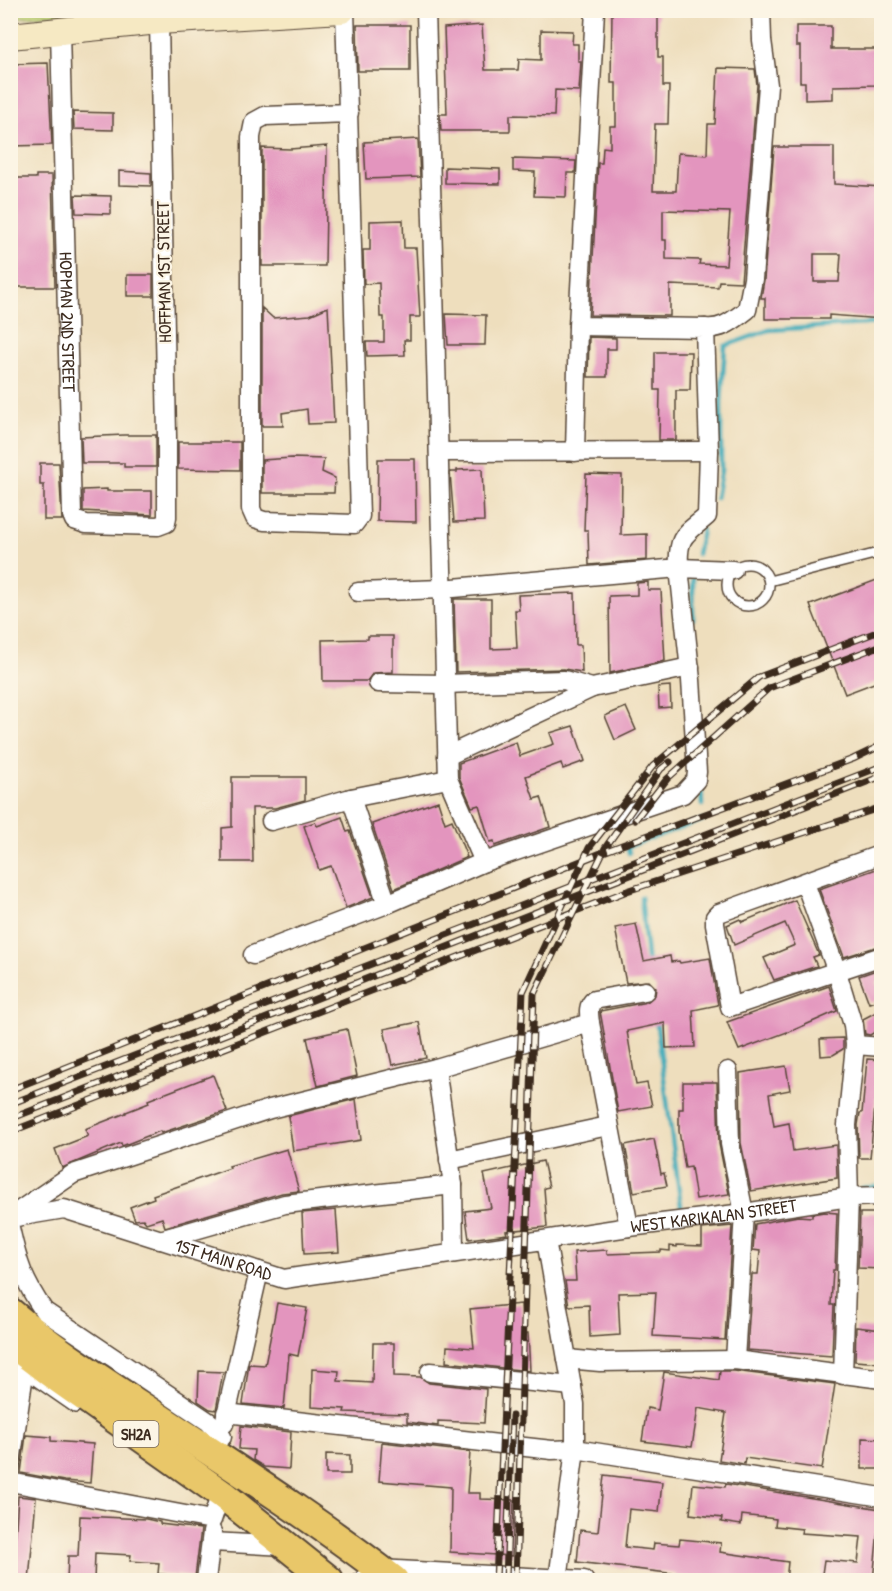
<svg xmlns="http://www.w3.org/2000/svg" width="892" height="1591" font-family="'Patrick Hand',sans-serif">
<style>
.green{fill:#bfd275;stroke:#7d7e4a;stroke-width:1.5}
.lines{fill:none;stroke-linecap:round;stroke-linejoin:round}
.stream{stroke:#3cabb9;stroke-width:4.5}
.building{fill:#e395be;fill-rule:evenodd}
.lane-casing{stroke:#564536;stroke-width:12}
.street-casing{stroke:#564536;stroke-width:21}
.secondary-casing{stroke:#564536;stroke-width:28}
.primary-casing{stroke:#564536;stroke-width:32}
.lane{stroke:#fff;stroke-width:9}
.street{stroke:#fff;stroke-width:18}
.secondary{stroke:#f6e9c3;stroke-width:26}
.primary{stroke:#e9c769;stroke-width:28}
.rail-casing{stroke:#3b2a1e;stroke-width:7}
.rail{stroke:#fcf5e5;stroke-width:4.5;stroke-dasharray:14;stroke-linecap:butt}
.labels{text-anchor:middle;stroke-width:4.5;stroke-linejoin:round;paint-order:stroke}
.shield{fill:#fcf5e5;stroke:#75675a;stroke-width:1.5}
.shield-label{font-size:16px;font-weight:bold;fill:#3b2a1e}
.street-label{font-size:18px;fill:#3b2a1e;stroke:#fcf5e5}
</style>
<rect width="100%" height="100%" fill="#fcf5e5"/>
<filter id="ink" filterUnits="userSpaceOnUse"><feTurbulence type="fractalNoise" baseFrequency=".0167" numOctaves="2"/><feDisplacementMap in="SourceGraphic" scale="12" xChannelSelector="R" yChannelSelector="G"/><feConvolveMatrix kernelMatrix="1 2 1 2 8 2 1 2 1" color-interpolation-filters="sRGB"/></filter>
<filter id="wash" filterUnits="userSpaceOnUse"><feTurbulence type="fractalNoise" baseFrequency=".008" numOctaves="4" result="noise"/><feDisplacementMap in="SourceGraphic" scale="24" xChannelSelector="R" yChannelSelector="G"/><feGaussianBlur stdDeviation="1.35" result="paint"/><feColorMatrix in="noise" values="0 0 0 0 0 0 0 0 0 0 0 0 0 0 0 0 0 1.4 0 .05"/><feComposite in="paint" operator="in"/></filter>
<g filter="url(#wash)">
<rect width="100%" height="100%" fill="#eedebd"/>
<path class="green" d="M17 10H90V11L17 18Z"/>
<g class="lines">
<g class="stream">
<path d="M716 498 721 470V403L725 346 769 330 882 323"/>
<path d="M697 554 702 530"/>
<path d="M693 579V619"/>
<path d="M701 783 702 805"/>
<path d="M629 853 627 847 703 820"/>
<path d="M641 897 648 966"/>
<path d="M656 1019 682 1213H685"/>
<path d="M862 1188 882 1186"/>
</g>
</g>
<g id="blocks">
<g class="building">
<path d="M612 10H658V57H663V86H669L668 124H655L653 191H676L678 153 707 155 708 124H715L718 68 755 69 757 85 741 282 719 281 718 287 670 285V316L590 315 598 163H602L603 147 610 148V126H616V83H611ZM663 210 730 212 726 265 699 264 700 260 666 259V240H663Z"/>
<path d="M357 25H410V71H358Z"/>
<path d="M482 25 485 70H518L519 59 541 60V30L573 31 572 44H578V61H581L579 91 555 90 554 116 510 115V131H441L440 114H447L444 28Z"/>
<path d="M796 26H831V49H876V85L833 86V99L805 100V82H800V46H796Z"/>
<path d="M48 63 52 145 10 146 12 64Z"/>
<path d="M73 112 113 113V130L74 129Z"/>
<path d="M418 139 420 177 366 179 364 142Z"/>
<path d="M327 146 325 266H262V148L290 149Z"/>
<path d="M774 147H834V184L882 187V319L829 315V319H765V298H761L764 280ZM814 254H841L839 282H814Z"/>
<path d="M513 159 576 161 575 173H567L566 197 534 196 535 172 513 171Z"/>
<path d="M445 167 500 169V184L445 183Z"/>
<path d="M119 171 151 173V186L119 185Z"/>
<path d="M36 175H52L55 287H10V178H36Z"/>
<path d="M75 195 111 196V214L76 213Z"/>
<path d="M403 220 404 248H416L420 317H410V340H404L405 355 367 356 366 342H384V317H380L379 283 364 284 363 250H370V221Z"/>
<rect x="127" y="275" width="26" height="21"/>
<path d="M328 307 334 423 308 424 307 409 282 413 283 426H262V308L273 318 310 315Z"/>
<path d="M446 314 486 315 485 345H448Z"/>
<path d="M589 337 616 338V349H607V377H588Z"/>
<path d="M655 352H691L690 390H676V440H659L660 390H655Z"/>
<path d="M124 435H156V467H124V463H82L81 437Z"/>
<path d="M178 442H240V470L178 469Z"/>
<path d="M292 458 324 459 322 472 335 478 334 493H262V460Z"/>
<path d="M378 459H415L416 522 377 521Z"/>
<path d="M40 463H59L62 520H44V485H40Z"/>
<path d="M482 469 484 521 454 522 450 472H457V470Z"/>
<path d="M586 474 622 475 621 535 647 534V560L589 565 588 530H584Z"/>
<path d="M107 489V491H152V515L83 511V490Z"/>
<path d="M882 578V680L845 694 810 605Z"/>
<path d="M648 582V590H661L665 661 610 673 609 596 637 595V583Z"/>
<path d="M575 593 576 645H581L582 672 564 669 456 672 454 599H491V649L517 648 515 610H519L518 595Z"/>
<path d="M368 636H393V672L373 673 367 681H323L322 640 368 639Z"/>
<path d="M670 686 671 707 659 708 658 687Z"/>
<path d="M626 707 636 730 615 740 605 716Z"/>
<path d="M573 726 585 761 563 769 561 763 526 776 534 799 541 797 550 827 495 846 494 841 490 842 479 805 472 807 459 777V763L516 742 520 756 554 744 550 733Z"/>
<path d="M232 777H305V800L275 808H252L253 862H222V828L232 827Z"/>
<path d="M438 801 445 823 452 820 467 857 394 889 372 824Z"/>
<path d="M342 817 347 832 350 831 373 897 346 908 331 866 319 870 304 826 315 822 317 826Z"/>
<path d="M882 867V945L844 957 819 889Z"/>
<path d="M795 900 819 955 813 957 817 966 774 980 764 958 795 945 785 923 734 945 727 925 740 919 742 922Z"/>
<path d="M636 924 644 961 670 956 671 962 679 961 680 963 710 958 718 1005 693 1010 695 1047 666 1048 665 1023 627 1031 636 1085 647 1083 652 1106 618 1112 600 1011 647 1002 655 995 656 988 649 981 626 983 615 928Z"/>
<path d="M882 968V982H877L882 999 869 1003 859 976Z"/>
<path d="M829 986 837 1011 787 1033V1032L739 1050 727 1022Z"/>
<path d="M882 1009V1028L870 1035 865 1034 863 1019Z"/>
<path d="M419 1022 426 1058 392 1065 384 1029Z"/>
<path d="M347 1029 357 1076 318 1086 307 1038Z"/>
<path d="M843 1038V1049L833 1055 821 1056 820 1039Z"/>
<path d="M867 1059 882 1060V1097H876L870 1158H859L858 1125 860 1113H862Z"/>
<path d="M786 1066 790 1090 769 1094 774 1126 789 1123 793 1151 836 1145 837 1178 751 1191 741 1143 740 1073Z"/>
<path d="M213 1075 227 1111 161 1133 160 1131 122 1146 121 1143 62 1168 55 1149 88 1136 85 1129 126 1113V1112L149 1103 148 1100Z"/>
<path d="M683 1082H717L719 1144 729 1194 696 1199 691 1167 685 1168 679 1131V1109H683Z"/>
<path d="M356 1099 361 1140 293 1151 288 1116Z"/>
<path d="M654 1139 661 1174 664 1173 667 1186 634 1192 625 1145Z"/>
<path d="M287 1149 299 1191 282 1193 165 1227 162 1218 146 1223 143 1219 135 1220 130 1207 154 1198 153 1195 230 1168 229 1166Z"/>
<path d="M543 1161 549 1187 544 1188 547 1227 506 1231 507 1234 469 1239 465 1211 491 1208 484 1174Z"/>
<path d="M336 1210 339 1252 304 1254 302 1213Z"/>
<path d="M824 1212 837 1213 835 1270H833L831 1305H834L832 1356 747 1350 752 1274H758L760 1251 753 1250 755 1224 798 1216 812 1217V1214Z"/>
<path d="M860 1213H882V1269L858 1268Z"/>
<path d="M732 1226 725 1340 653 1336 656 1292 618 1293 620 1335 590 1337 589 1305 569 1306 565 1281H576L574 1252 607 1250V1254L661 1252V1250L670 1251V1246L677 1247V1245L702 1246V1229Z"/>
<path d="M277 1303 307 1308 298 1356 289 1354 284 1408 243 1404 249 1364 265 1365Z"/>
<path d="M521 1304 523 1333H528L530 1371 446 1362 447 1346 474 1348 470 1309Z"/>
<path d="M856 1327 882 1330V1363L855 1361Z"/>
<path d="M373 1343H394V1376L420 1377 429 1383 486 1389 484 1423 438 1421V1426L407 1422V1414L344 1412 345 1409 311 1407 312 1369 339 1371 338 1381 372 1383Z"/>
<path d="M199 1371 223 1372 216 1410 210 1409 198 1401Z"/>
<path d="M720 1371H734L835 1384 822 1469 745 1458 744 1464 719 1460 726 1413 698 1408 692 1447 642 1441 647 1408 658 1410 664 1372 719 1380Z"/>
<path d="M241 1426 291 1432 289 1469 264 1467 253 1460 254 1450 239 1449Z"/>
<path d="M26 1435 51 1437V1441L93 1444 90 1483 64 1481 21 1473Z"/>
<path d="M862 1438 882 1439V1469H862Z"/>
<path d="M382 1442 470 1452 467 1493H480V1499L514 1500 512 1556 450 1552 451 1487 379 1481Z"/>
<path d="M326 1454 350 1455V1474H326Z"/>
<path d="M604 1475 662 1482 659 1512 629 1509 625 1547 653 1550 654 1543 679 1545 680 1539 721 1543 720 1552 788 1562 786 1581H715L676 1576V1574L577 1562 580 1530 598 1532Z"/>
<path d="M693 1484 725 1487 726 1484 880 1509 873 1581H821L824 1560 858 1563 861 1537 801 1533 802 1529 775 1526 776 1519 742 1515 741 1525 721 1522 722 1518 690 1514Z"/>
<path d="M18 1496 36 1498 29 1581H10V1542H15Z"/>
<path d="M80 1516 146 1519 160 1522V1524L201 1529 195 1577 158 1574 159 1563 130 1561 131 1555 95 1553 94 1581H67L68 1556H78Z"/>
</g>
</g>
</g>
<g filter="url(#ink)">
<use href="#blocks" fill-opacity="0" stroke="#564536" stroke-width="1.5"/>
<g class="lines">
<defs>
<g id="lane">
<circle cx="748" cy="585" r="21"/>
<path d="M769 581 882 552"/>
<path d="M10 1363 75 1408"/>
</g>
<g id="street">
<path d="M345 10 360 516 354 524 264 521 255 518 251 509V137L254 122 265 116 349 113"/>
<path d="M426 10 448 779 484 862"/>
<path id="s1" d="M60 31 72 515 74 520 86 524 158 526 166 523 167 517V436L159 21"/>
<path d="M705 328C723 330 733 320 747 310L753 279 768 85 762 40 761 10"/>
<path d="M439 452 709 451"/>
<path d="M575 452 578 326"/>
<path d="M358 592 442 589 679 568C677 535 685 535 707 516L709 451 705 328 578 326 595 10"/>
<path d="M378 683 445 684 564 680 592 688 690 667"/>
<path d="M447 756 592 688"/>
<path d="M351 798 387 904"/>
<path d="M271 821 351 798 448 779"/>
<path d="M882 854 719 913 715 917V924L730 1007 882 956"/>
<path d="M805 883 837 972 853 1025 855 1045 847 1125 849 1197 843 1375"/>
<path d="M253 955 387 904 484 862 683 794 696 780 697 772 691 680 679 568 733 570"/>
<path d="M590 1023C589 1014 587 1006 594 1000L645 991"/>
<path d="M855 1045 882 1047"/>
<path d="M436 1068 453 1185 454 1253"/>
<path d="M728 1071 730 1144 744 1213 735 1360"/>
<path d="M449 1160 608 1126"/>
<path d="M13 1215 73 1174 270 1109 436 1068 590 1023 629 1227"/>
<path id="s2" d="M10 1218 64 1209 284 1279 629 1227 744 1213 849 1197 882 1196"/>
<path d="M10 1228C18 1264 23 1280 44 1311L209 1422 222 1437"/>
<path d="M160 1240 285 1204 453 1185"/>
<path d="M546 1240 567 1359"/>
<path d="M430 1372 572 1386"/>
<path d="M226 1413 552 1450 575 1449 882 1497"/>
<path d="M224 1424 259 1271"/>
<path d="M10 1469 24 1374"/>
<path d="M10 1482 212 1520 217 1505 223 1495"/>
<path d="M212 1542 285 1546"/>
<path d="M206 1580 212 1532"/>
<path d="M363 1580 379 1569 584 1580"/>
<path d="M558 1580 575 1449V1404L567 1359 600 1362 735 1360 882 1379"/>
</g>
<path id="secondary" d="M10 36 159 21 342 10"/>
<g id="primary">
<path d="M10 1312C55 1351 105 1382 155 1415 235 1468 318 1521 394 1580"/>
<path d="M10 1342 49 1372 223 1495 329 1580"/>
</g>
</defs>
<use href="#lane" class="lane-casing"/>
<use href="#street" class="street-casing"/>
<use href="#secondary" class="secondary-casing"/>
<use href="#primary" class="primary-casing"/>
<use href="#lane" class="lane"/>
<use href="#street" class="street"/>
<use href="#secondary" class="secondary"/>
<use href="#primary" class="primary"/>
<defs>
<g id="rail">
<path d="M635 820 667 779 769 688 882 645"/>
<path d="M10 1090 606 851 853 759 882 745"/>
<path d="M10 1104 882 766"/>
<path d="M10 1119 882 776"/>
<path d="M10 1132 627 891 882 807"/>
<path d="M496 1580 523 992 589 848 653 766 759 677 882 630"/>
<path d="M506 1580 512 1416"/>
<path d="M516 1580 534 994 605 848 661 769 670 762"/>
</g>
</defs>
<use href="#rail" class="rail-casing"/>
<use href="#rail" class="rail"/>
</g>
</g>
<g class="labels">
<rect class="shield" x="113.5" y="1421" width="45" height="26" rx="4.5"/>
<g class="shield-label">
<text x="136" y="1440">SH2A</text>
</g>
<g class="street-label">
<text transform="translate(164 272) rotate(-91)" y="6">HOFFMAN 1ST STREET</text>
<text dy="6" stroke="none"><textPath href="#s1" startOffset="291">HOPMAN 2ND STREET</textPath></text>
<text dy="6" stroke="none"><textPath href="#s2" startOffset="720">WEST KARIKALAN STREET</textPath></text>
<text dy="6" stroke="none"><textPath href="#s2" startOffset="222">1ST MAIN ROAD</textPath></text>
</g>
</g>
<rect width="892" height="1591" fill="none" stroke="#fcf5e5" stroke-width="36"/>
</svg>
